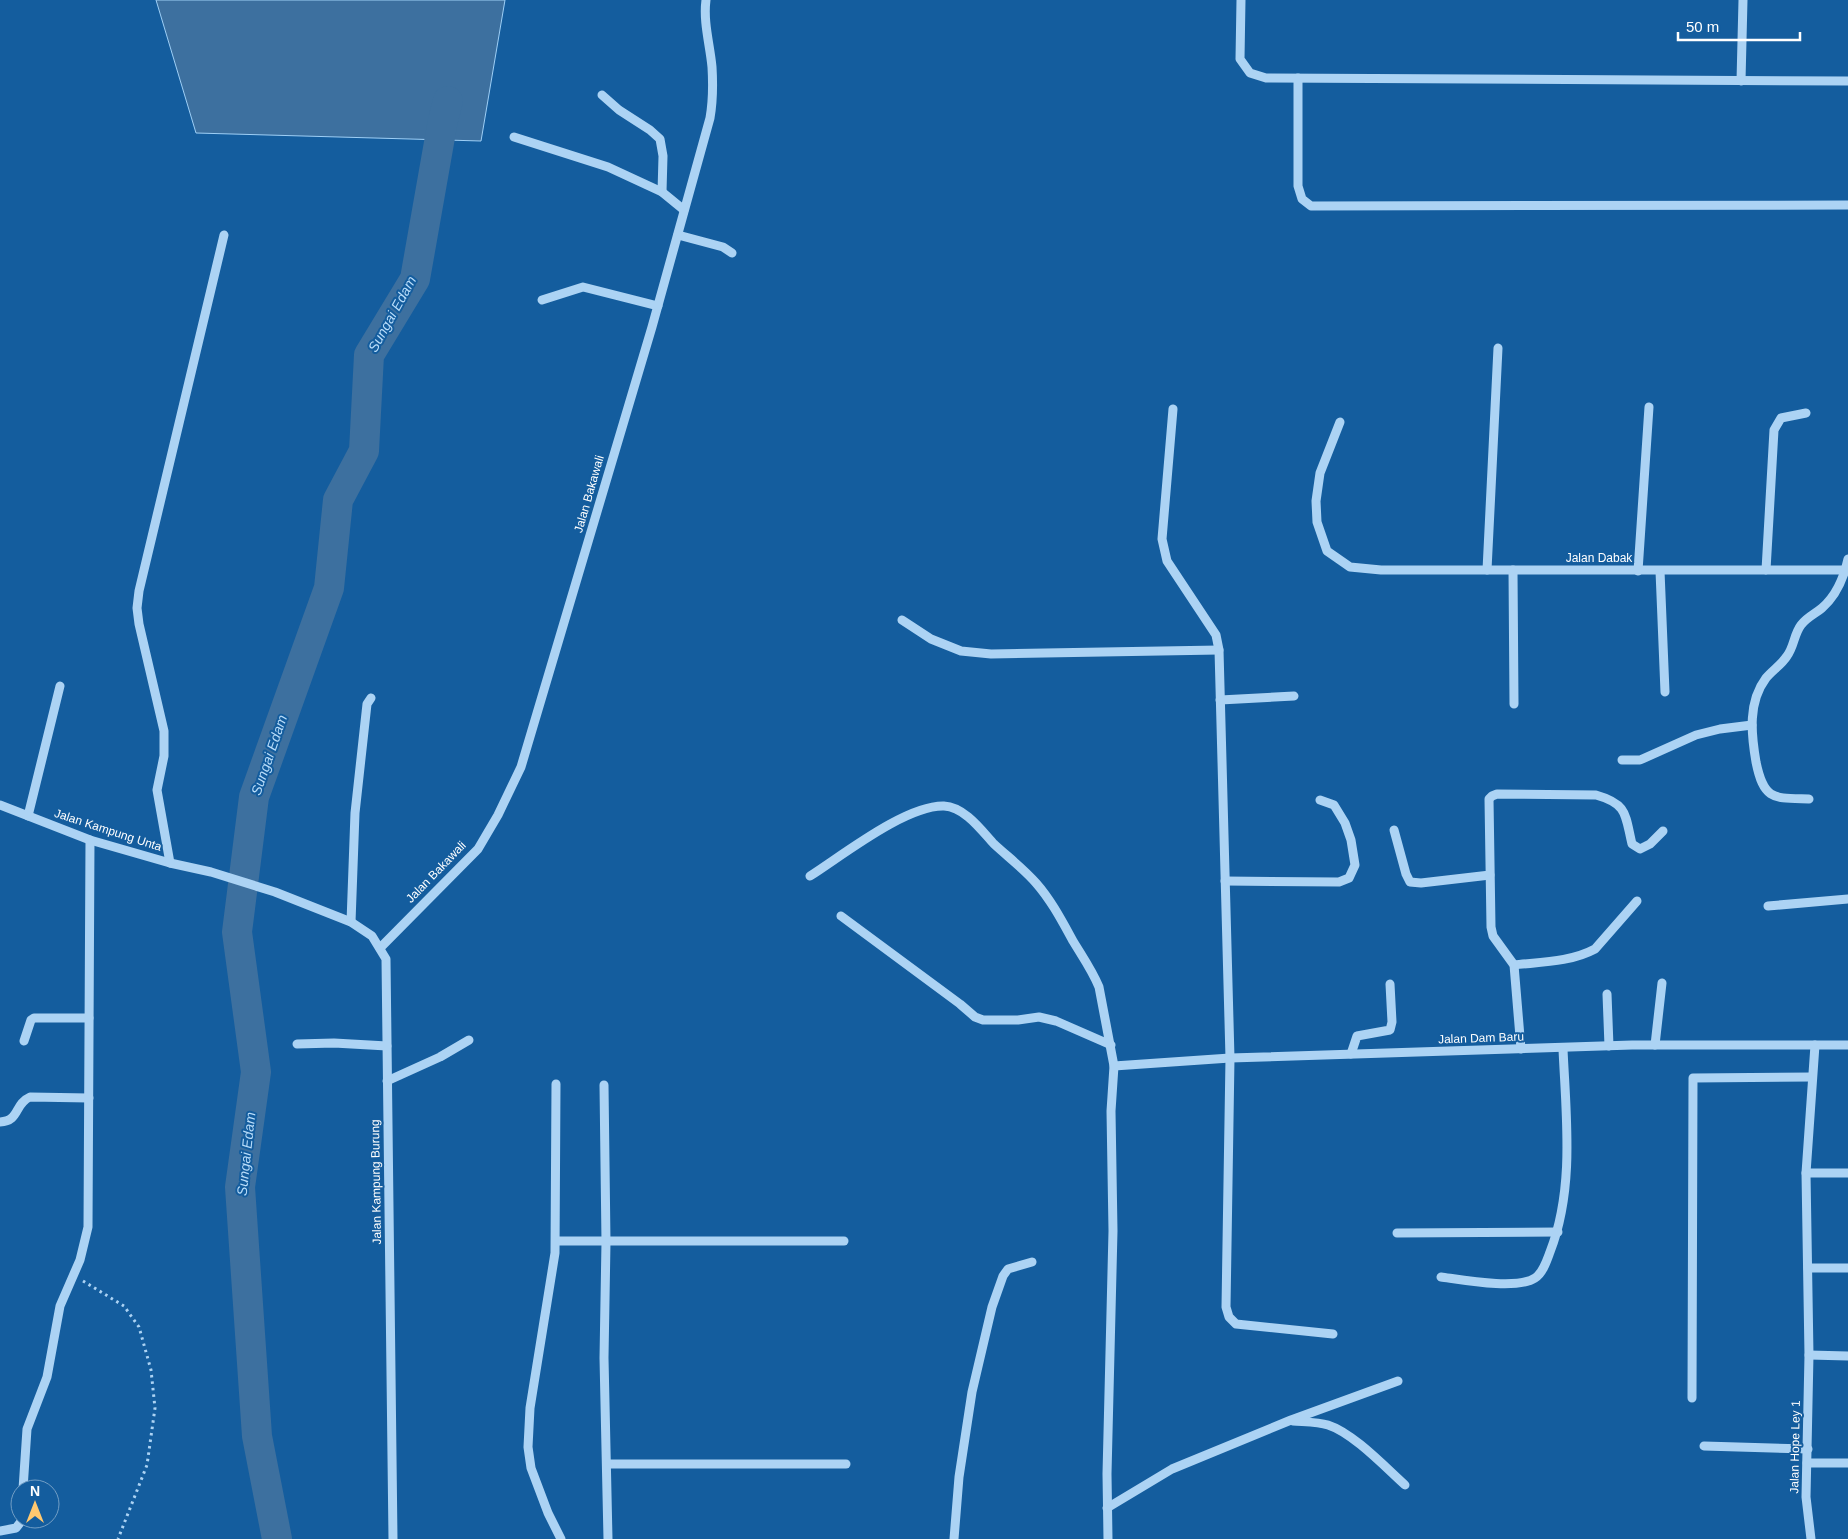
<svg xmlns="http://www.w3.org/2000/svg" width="1848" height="1539" font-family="Arial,sans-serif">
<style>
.water{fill:#3d709f;stroke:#9ecff6}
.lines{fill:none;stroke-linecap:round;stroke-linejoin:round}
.river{stroke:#3d709f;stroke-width:30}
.path{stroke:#acd3f4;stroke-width:3;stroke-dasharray:2.5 4;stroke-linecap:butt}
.minor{stroke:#acd3f4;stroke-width:9}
.labels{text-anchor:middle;stroke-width:4;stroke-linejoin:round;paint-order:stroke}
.street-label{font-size:12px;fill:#fff;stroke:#145d9e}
.water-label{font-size:14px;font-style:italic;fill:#b9ddfa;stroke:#145d9e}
</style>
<rect width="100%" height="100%" fill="#145d9e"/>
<path class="water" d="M156 0H505L481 141 196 133Z"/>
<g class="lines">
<path class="river" d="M277 1539 257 1436 240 1187 256 1072 237 932 254 797 329 588 338 500 364 451 369 355 415 279 443 120 448 101"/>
<path class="path" d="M83 1281 124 1306 139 1327 151 1370 155 1408 147 1465 118 1539"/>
<g class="minor">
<path d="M1241 0 1240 59 1250 73 1266 78 1848 81"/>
<path d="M1298 78V186L1302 199 1311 206 1848 205"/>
<path d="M1741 81 1743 0"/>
<path d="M602 95 619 110 650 130 660 139 663 156 662 192"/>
<path d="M514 137 608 167 662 192 684 210"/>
<path d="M678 235 723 247 732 253"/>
<path d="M542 300 583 287 658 306"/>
<path d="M1173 409 1162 539 1167 561 1216 635 1219 650 1230 1058 1226 1307 1229 1317 1236 1324 1333 1334"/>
<path d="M1340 422 1320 473 1316 501 1317 522 1327 551 1350 567 1381 570H1848"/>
<path d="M1487 570 1498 348"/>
<path d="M1513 570 1514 704"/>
<path d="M1766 570 1774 430 1781 418 1806 413"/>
<path d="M1638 571 1649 407"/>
<path d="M1660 571 1665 692"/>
<path d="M902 620 931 639 961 651 991 654 1219 650"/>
<path d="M1220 700 1294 696"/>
<path d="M1622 760H1640L1696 735 1720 729 1752 725"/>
<path d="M1809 799C1774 798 1764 801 1756 762 1751 733 1748 702 1766 678 1773 670 1782 664 1787 656 1794 647 1794 634 1801 625 1807 617 1815 614 1822 608 1836 596 1844 577 1848 559"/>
<path d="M0 805 90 840 170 863 211 872 275 892 351 922 372 936 386 959 393 1539"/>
<path d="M28 816 60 686"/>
<path d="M1394 830 1406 874 1410 882 1421 883 1490 875"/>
<path d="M170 863 157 790 164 756V731L139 624 137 608 139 591 224 235"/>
<path d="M810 876C843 855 906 805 944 806 965 807 982 831 994 844 1008 857 1024 869 1036 883 1051 900 1062 921 1073 941 1082 956 1092 970 1099 987L1114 1066 1111 1111 1113 1231 1107 1474 1108 1539"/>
<path d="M1225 881 1339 882 1349 878 1355 865 1351 840 1345 823 1334 805 1320 800"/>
<path d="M1768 906 1848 899"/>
<path d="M841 916 960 1004 975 1017 983 1020H1018L1039 1017 1056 1021 1111 1045"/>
<path d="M351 922 355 813 367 704 371 698"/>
<path d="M380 948 478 849 498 815 521 767 652 327 710 118C713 101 713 84 712 67 710 45 703 22 706 0"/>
<path d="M1514 965C1541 962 1571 962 1595 949L1637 901"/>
<path d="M1607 994 1609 1046"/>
<path d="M24 1041 31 1020 34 1018H89"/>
<path d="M297 1044 334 1043 387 1046"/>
<path d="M1655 1045 1662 983"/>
<path d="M1521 1049 1514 965 1493 936 1491 927 1489 799 1492 796 1497 794 1596 795C1628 804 1625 815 1632 844L1640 849 1650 844 1663 831"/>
<path d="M1351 1054 1357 1036 1390 1030 1392 1022 1390 984"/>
<path d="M1114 1066 1230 1058 1632 1045H1848"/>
<path d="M387 1081 440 1057 469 1040"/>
<path d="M556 1084 555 1253 530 1408 528 1447 531 1468 548 1513 561 1539"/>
<path d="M604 1085 606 1242 604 1358 608 1539"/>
<path d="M0 1122C20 1121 14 1104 30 1097L89 1098"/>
<path d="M1806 1173H1848"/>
<path d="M1397 1233 1558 1232"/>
<path d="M556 1241H844"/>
<path d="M1808 1268H1848"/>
<path d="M1441 1277C1463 1280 1517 1290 1535 1278 1543 1273 1547 1260 1550 1252 1575 1188 1566 1116 1563 1049"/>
<path d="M1809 1355 1848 1356"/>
<path d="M1692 1398 1693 1078 1812 1077"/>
<path d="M1293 1421C1305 1422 1318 1422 1328 1425 1353 1433 1385 1467 1405 1485"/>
<path d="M1704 1446 1808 1449"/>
<path d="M1807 1463H1848"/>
<path d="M607 1464H846"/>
<path d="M23 1489 27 1429 47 1377 60 1306 80 1260 88 1227 90 840"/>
<path d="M1107 1508 1172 1469 1291 1420 1398 1381"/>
<path d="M0 1531 16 1528 23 1519"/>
<path d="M954 1539 959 1477 972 1392 992 1307 1003 1276 1008 1269 1032 1262"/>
<path d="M1811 1539 1806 1497 1809 1355 1806 1173 1815 1045"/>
</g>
</g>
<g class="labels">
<g class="street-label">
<text transform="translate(589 494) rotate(-74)" y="4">Jalan Bakawali</text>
<text x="1599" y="562">Jalan Dabak</text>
<text transform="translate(108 830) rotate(18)" y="4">Jalan Kampung Unta</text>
<text transform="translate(436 872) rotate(-46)" y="4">Jalan Bakawali</text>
<text transform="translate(1481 1038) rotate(-2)" y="4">Jalan Dam Baru</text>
<text transform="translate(376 1182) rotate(-91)" y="4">Jalan Kampung Burung</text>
<text transform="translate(1795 1447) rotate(-89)" y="4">Jalan Hope Ley 1</text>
</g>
<g class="water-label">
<text transform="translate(392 314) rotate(-61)" y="5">Sungai Edam</text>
<text transform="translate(269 755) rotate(-71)" y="5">Sungai Edam</text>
<text transform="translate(246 1154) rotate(-84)" y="5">Sungai Edam</text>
</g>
</g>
<g transform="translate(35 1504)"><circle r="24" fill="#145d9e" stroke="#729ec5"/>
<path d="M0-4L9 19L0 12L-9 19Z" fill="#ffc86f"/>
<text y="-8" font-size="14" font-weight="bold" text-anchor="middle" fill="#ffffff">N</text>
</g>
<path d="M1678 32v8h122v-8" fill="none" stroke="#ffffff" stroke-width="2.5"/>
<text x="1686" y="32" font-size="15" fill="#ffffff" stroke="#145d9e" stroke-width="4" paint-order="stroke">50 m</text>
</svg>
